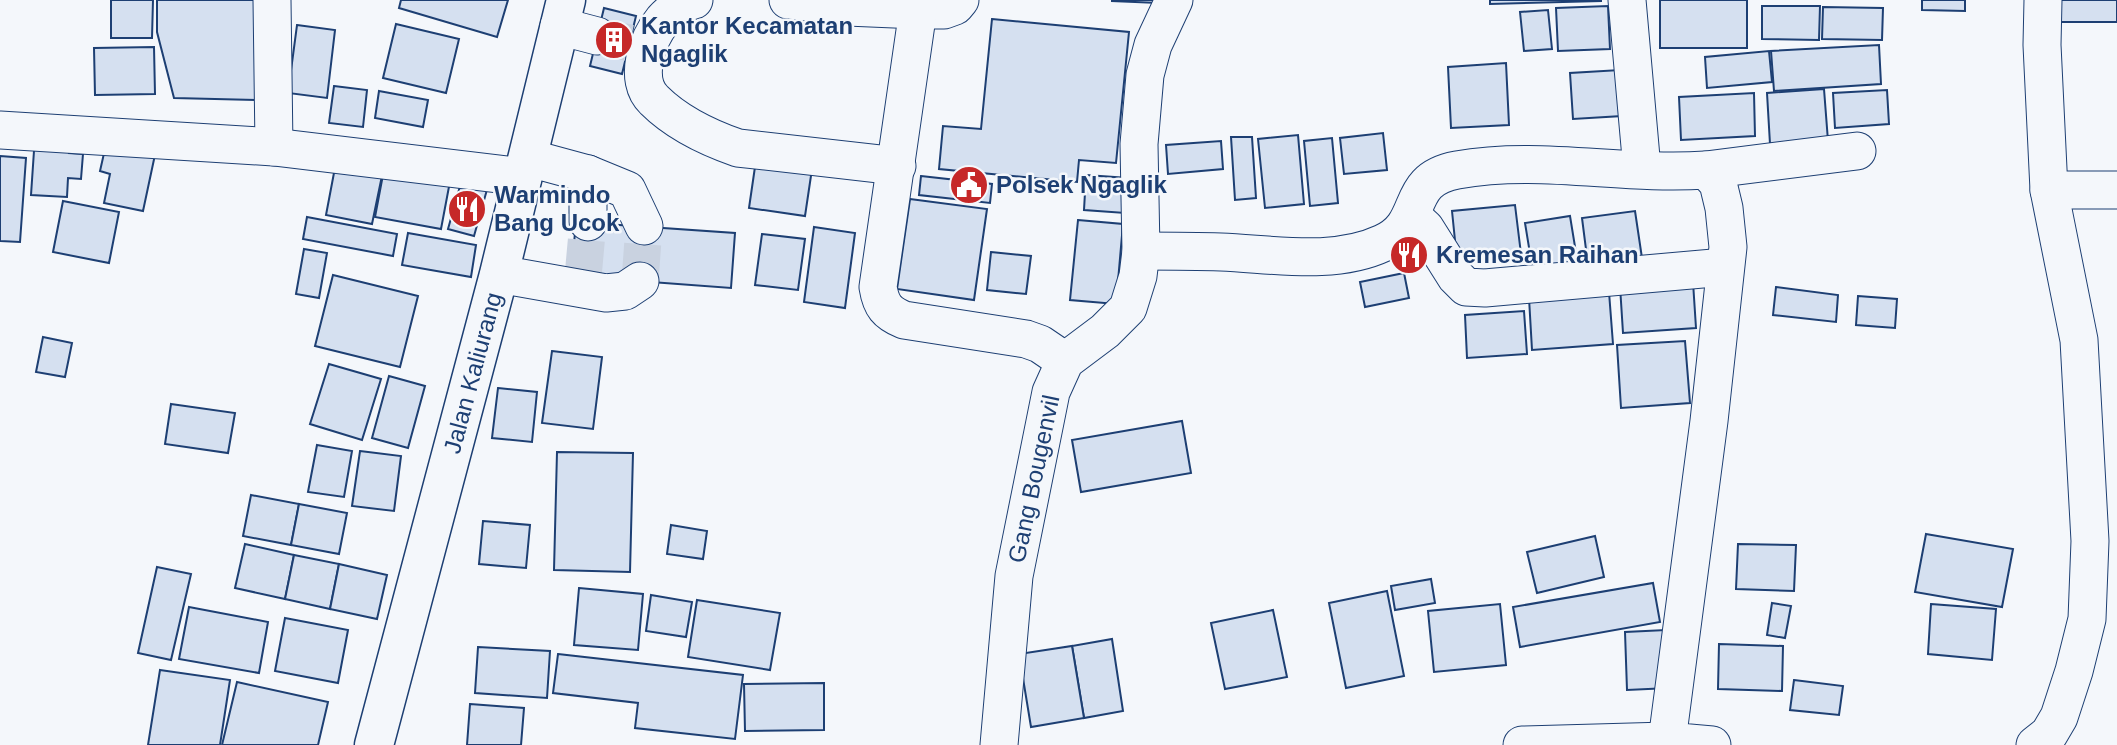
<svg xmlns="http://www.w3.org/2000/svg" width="2117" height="745" font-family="Arial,sans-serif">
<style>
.building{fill:#d5e0f0;stroke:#1d3f73;stroke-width:2}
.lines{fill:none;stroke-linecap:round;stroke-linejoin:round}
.minor-tunnel{stroke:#c9d2e0;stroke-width:37;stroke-dasharray:37 18;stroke-linecap:butt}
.minor-casing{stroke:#1d3f73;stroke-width:39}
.major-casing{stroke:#1d3f73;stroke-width:41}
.minor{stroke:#f4f7fb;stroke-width:37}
.major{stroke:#f4f7fb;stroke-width:38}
.labels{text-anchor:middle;stroke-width:5;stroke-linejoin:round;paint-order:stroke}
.poi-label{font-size:24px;font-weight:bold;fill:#1d3f73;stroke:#f4f7fb;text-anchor:start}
.street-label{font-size:24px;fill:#1d3f73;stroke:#f4f7fb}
</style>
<rect width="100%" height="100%" fill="#f4f7fb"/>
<g class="building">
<path d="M111 0H153L152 38H111Z"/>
<path d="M157 0H256L257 100 174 98 157 32Z"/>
<path d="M401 0H508L497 37 399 8Z"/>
<path d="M1112 0H1158V3L1112 1Z"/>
<path d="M1490 0H1601V1L1490 4Z"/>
<rect x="1660" y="0" width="87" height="48"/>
<path d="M1922 0H1965V11L1922 10Z"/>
<path d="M2057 0H2117V22H2058Z"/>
<path d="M1608 6 1610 49 1558 51 1556 8Z"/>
<path d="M1762 6H1820L1819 40 1762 39Z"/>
<path d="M1823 7 1883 8 1882 40 1822 39Z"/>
<path d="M604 8 636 16 622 74 590 66Z"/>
<path d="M1548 10 1552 49 1524 51 1520 12Z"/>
<path d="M992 19 1129 32 1116 163 1079 160 1077 182 939 169 943 126 981 129Z"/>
<path d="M396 24 459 39 446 93 383 78Z"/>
<path d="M297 25 335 30 327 98 288 93Z"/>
<path d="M1879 45 1881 84 1774 91 1771 51Z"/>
<path d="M154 47 155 94 95 95 94 48Z"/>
<path d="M1769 51 1772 82 1707 88 1705 57Z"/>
<path d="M1506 63 1509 125 1451 128 1448 67Z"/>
<path d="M1620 70 1622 116 1573 119 1570 73Z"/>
<path d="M334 86 367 90 363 127 329 123Z"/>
<path d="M1824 89 1828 141 1770 144 1767 93Z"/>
<path d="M1887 90 1889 124 1835 128 1833 93Z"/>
<path d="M379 91 428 100 423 127 375 118Z"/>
<path d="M1754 93 1755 136 1681 140 1679 97Z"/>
<path d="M1383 133 1387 170 1344 174 1340 138Z"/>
<path d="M1298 135 1304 204 1265 208 1258 139Z"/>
<path d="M35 136 71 138 69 153 83 154 81 179 68 178 67 197 31 195Z"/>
<path d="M1231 137H1252L1256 198 1235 200Z"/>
<path d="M1332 138 1338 203 1310 206 1304 141Z"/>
<path d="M107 140 156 150 143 211 104 203 110 174 100 171Z"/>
<path d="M1221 141 1223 169 1168 174 1166 145Z"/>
<path d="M0 156 26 158 20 242 0 241Z"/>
<path d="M337 157 384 166 372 224 326 215Z"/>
<path d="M756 160 812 169 805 216 749 208Z"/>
<path d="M385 164 451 176 441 229 375 217Z"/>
<path d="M1086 175 1128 178 1125 213 1084 210Z"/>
<path d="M921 176 992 184 990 203 919 195Z"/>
<path d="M462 179 488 186 474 236 448 229Z"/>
<path d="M910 199 987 209 974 300 897 289Z"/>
<path d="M63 201 119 212 109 263 53 252Z"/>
<path d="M1515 205 1521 254 1457 260 1452 211Z"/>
<path d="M1635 211 1642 258 1588 265 1582 218Z"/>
<path d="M1570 216 1578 265 1533 272 1525 223Z"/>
<path d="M307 217 397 234 393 256 303 239Z"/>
<path d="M1078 220 1123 224 1116 304 1070 300Z"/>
<path d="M576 222 735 233 731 288 571 276Z"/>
<path d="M814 227 855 233 845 308 804 302Z"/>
<path d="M408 233 476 245 471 277 402 265Z"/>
<path d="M762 234 805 239 798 290 755 285Z"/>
<path d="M304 249 327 253 319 298 296 294Z"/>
<path d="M991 252 1031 256 1026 294 987 290Z"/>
<path d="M1404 273 1409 298 1365 307 1360 282Z"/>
<path d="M333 275 418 296 400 367 315 346Z"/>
<path d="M1693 282 1696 328 1623 333 1620 286Z"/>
<path d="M1776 287 1838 295 1836 322 1773 315Z"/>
<path d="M1609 292 1613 344 1532 350 1529 298Z"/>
<path d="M1858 296 1897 299 1895 328 1856 325Z"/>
<path d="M1524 311 1527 354 1467 358 1465 315Z"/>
<path d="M43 337 72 343 65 377 36 372Z"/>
<path d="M1685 341 1690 403 1621 408 1617 345Z"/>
<path d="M552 351 602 357 593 429 542 423Z"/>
<path d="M329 364 381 379 362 440 310 424Z"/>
<path d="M389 376 425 386 408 448 372 438Z"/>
<path d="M498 388 537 392 532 442 492 438Z"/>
<path d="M171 404 235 413 228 453 165 444Z"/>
<path d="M1182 421 1191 473 1081 492 1072 440Z"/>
<path d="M317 445 352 451 344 497 308 492Z"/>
<path d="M360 451 401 456 394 511 352 506Z"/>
<path d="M557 452 633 453 630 572 554 570Z"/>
<path d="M251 495 299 504 291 545 243 536Z"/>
<path d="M299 504 347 513 339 554 291 545Z"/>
<path d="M483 521 530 525 526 568 479 564Z"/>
<path d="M671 525 707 531 703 559 667 554Z"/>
<path d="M1926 534 2013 549 2002 607 1915 592Z"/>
<path d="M1595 536 1604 577 1537 593 1527 552Z"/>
<path d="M245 544 294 555 285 599 235 588Z"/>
<path d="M1738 544 1796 545 1794 591 1736 589Z"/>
<path d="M294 555 339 564 330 609 285 599Z"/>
<path d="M339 564 387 575 377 619 330 609Z"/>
<path d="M157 567 191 574 171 660 138 653Z"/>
<path d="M1431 579 1435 603 1395 610 1391 586Z"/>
<path d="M1653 583 1660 622 1520 647 1513 607Z"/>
<path d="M579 588 643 594 638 650 574 645Z"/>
<path d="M1387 591 1404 676 1346 688 1329 603Z"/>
<path d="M651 595 692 602 686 637 646 631Z"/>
<path d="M697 600 780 613 770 670 688 657Z"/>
<path d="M1772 603 1791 606 1785 638 1767 635Z"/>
<path d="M1500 604 1506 665 1434 672 1428 611Z"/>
<path d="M1931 604 1996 609 1992 660 1928 654Z"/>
<path d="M189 607 268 622 259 673 179 659Z"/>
<path d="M1273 610 1287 677 1225 689 1211 623Z"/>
<path d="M285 618 348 630 338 683 275 671Z"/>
<path d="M1666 630 1669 688 1627 690 1625 632Z"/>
<path d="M1112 639 1123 711 1084 718 1072 646Z"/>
<path d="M1719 644 1783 646 1782 691 1718 689Z"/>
<path d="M1072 646 1084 718 1031 727 1019 654Z"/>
<path d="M478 647 550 651 547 698 475 693Z"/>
<path d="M558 654 743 675 735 739 635 728 638 703 553 693Z"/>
<path d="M160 670 230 680 220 745H148Z"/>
<path d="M1794 680 1843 686 1839 715 1790 710Z"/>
<path d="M237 682 328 702 318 745H222Z"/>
<path d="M824 683V730L745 731 744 684Z"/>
<path d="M470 704 524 708 521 745H467Z"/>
</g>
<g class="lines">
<g class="minor-tunnel">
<path d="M597 36 630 43"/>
<path d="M583 277 588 222"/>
<path d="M640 281 644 226"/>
</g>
<defs>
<g id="minor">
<path d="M272 0 274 147"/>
<path d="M694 0C683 3 671 11 663 20 647 39 633 80 654 100 676 122 709 138 738 148L897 166"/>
<path d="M788 0 847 7 918 10H944L955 6 960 0"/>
<path d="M1627 0 1642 169"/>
<path d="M918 10 878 287C881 306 887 313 904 320L1026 339 1040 344 1065 361"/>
<path d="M559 26 597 36"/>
<path d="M0 130 274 147 523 177"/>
<path d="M529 158 588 174 627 190 644 226"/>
<path d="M1706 170 1857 151"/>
<path d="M588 174V222"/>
<path d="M2049 190H2117"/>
<path d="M1412 216 1425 228 1456 277 1466 287 1485 288 1725 267"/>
<path d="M1141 251C1168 251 1194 251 1221 252 1273 254 1334 266 1383 243 1427 223 1402 180 1457 170 1540 155 1623 176 1706 170L1718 183 1724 208 1728 247 1709 421 1667 741 1712 745"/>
<path d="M499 274 606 293 625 291 640 281"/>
<path d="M999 745 1014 576 1051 392 1065 361 1105 331 1128 308 1138 276 1141 251 1139 144 1145 75 1153 45 1174 0"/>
<path d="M1522 745 1667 741V745"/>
<path d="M2035 745 2049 734 2059 717 2074 671 2087 619 2090 541 2079 340 2049 190 2042 45 2043 0"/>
</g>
<path id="major" d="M374 745 499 274 566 0"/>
</defs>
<use href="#minor" class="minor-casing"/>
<use href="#major" class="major-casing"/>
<use href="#minor" class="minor"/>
<use href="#major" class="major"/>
</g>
<defs>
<symbol id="building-disc" viewBox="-11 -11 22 22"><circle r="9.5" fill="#c62828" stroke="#f4f7fb"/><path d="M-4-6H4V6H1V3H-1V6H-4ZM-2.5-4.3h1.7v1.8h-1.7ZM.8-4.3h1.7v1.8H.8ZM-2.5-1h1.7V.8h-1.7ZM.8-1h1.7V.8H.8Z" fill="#fff"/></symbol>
<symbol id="civic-disc" viewBox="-11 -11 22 22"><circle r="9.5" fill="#c62828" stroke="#f4f7fb"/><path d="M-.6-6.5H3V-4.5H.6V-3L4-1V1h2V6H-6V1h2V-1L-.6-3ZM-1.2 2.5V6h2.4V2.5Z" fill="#fff"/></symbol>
<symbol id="restaurant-disc" viewBox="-11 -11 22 22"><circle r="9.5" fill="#c62828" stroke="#f4f7fb"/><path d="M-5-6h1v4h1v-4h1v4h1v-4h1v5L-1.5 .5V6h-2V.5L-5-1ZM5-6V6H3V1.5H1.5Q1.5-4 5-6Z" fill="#fff"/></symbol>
</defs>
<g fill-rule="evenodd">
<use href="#building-disc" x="592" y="18" width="44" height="44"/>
<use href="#civic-disc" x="947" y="163" width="44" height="44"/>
<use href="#restaurant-disc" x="445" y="187" width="44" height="44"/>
<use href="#restaurant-disc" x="1387" y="233" width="44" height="44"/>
</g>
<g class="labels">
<g class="poi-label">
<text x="641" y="34">Kantor Kecamatan<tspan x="641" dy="28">Ngaglik</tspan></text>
<text x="996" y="193">Polsek Ngaglik</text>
<text x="494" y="203">Warmindo<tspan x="494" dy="28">Bang Ucok</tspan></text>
<text x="1436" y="263">Kremesan Raihan</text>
</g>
<g class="street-label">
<text transform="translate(473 373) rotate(-75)" y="8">Jalan Kaliurang</text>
<text transform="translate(1034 479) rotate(-78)" y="8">Gang Bougenvil</text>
</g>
</g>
</svg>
